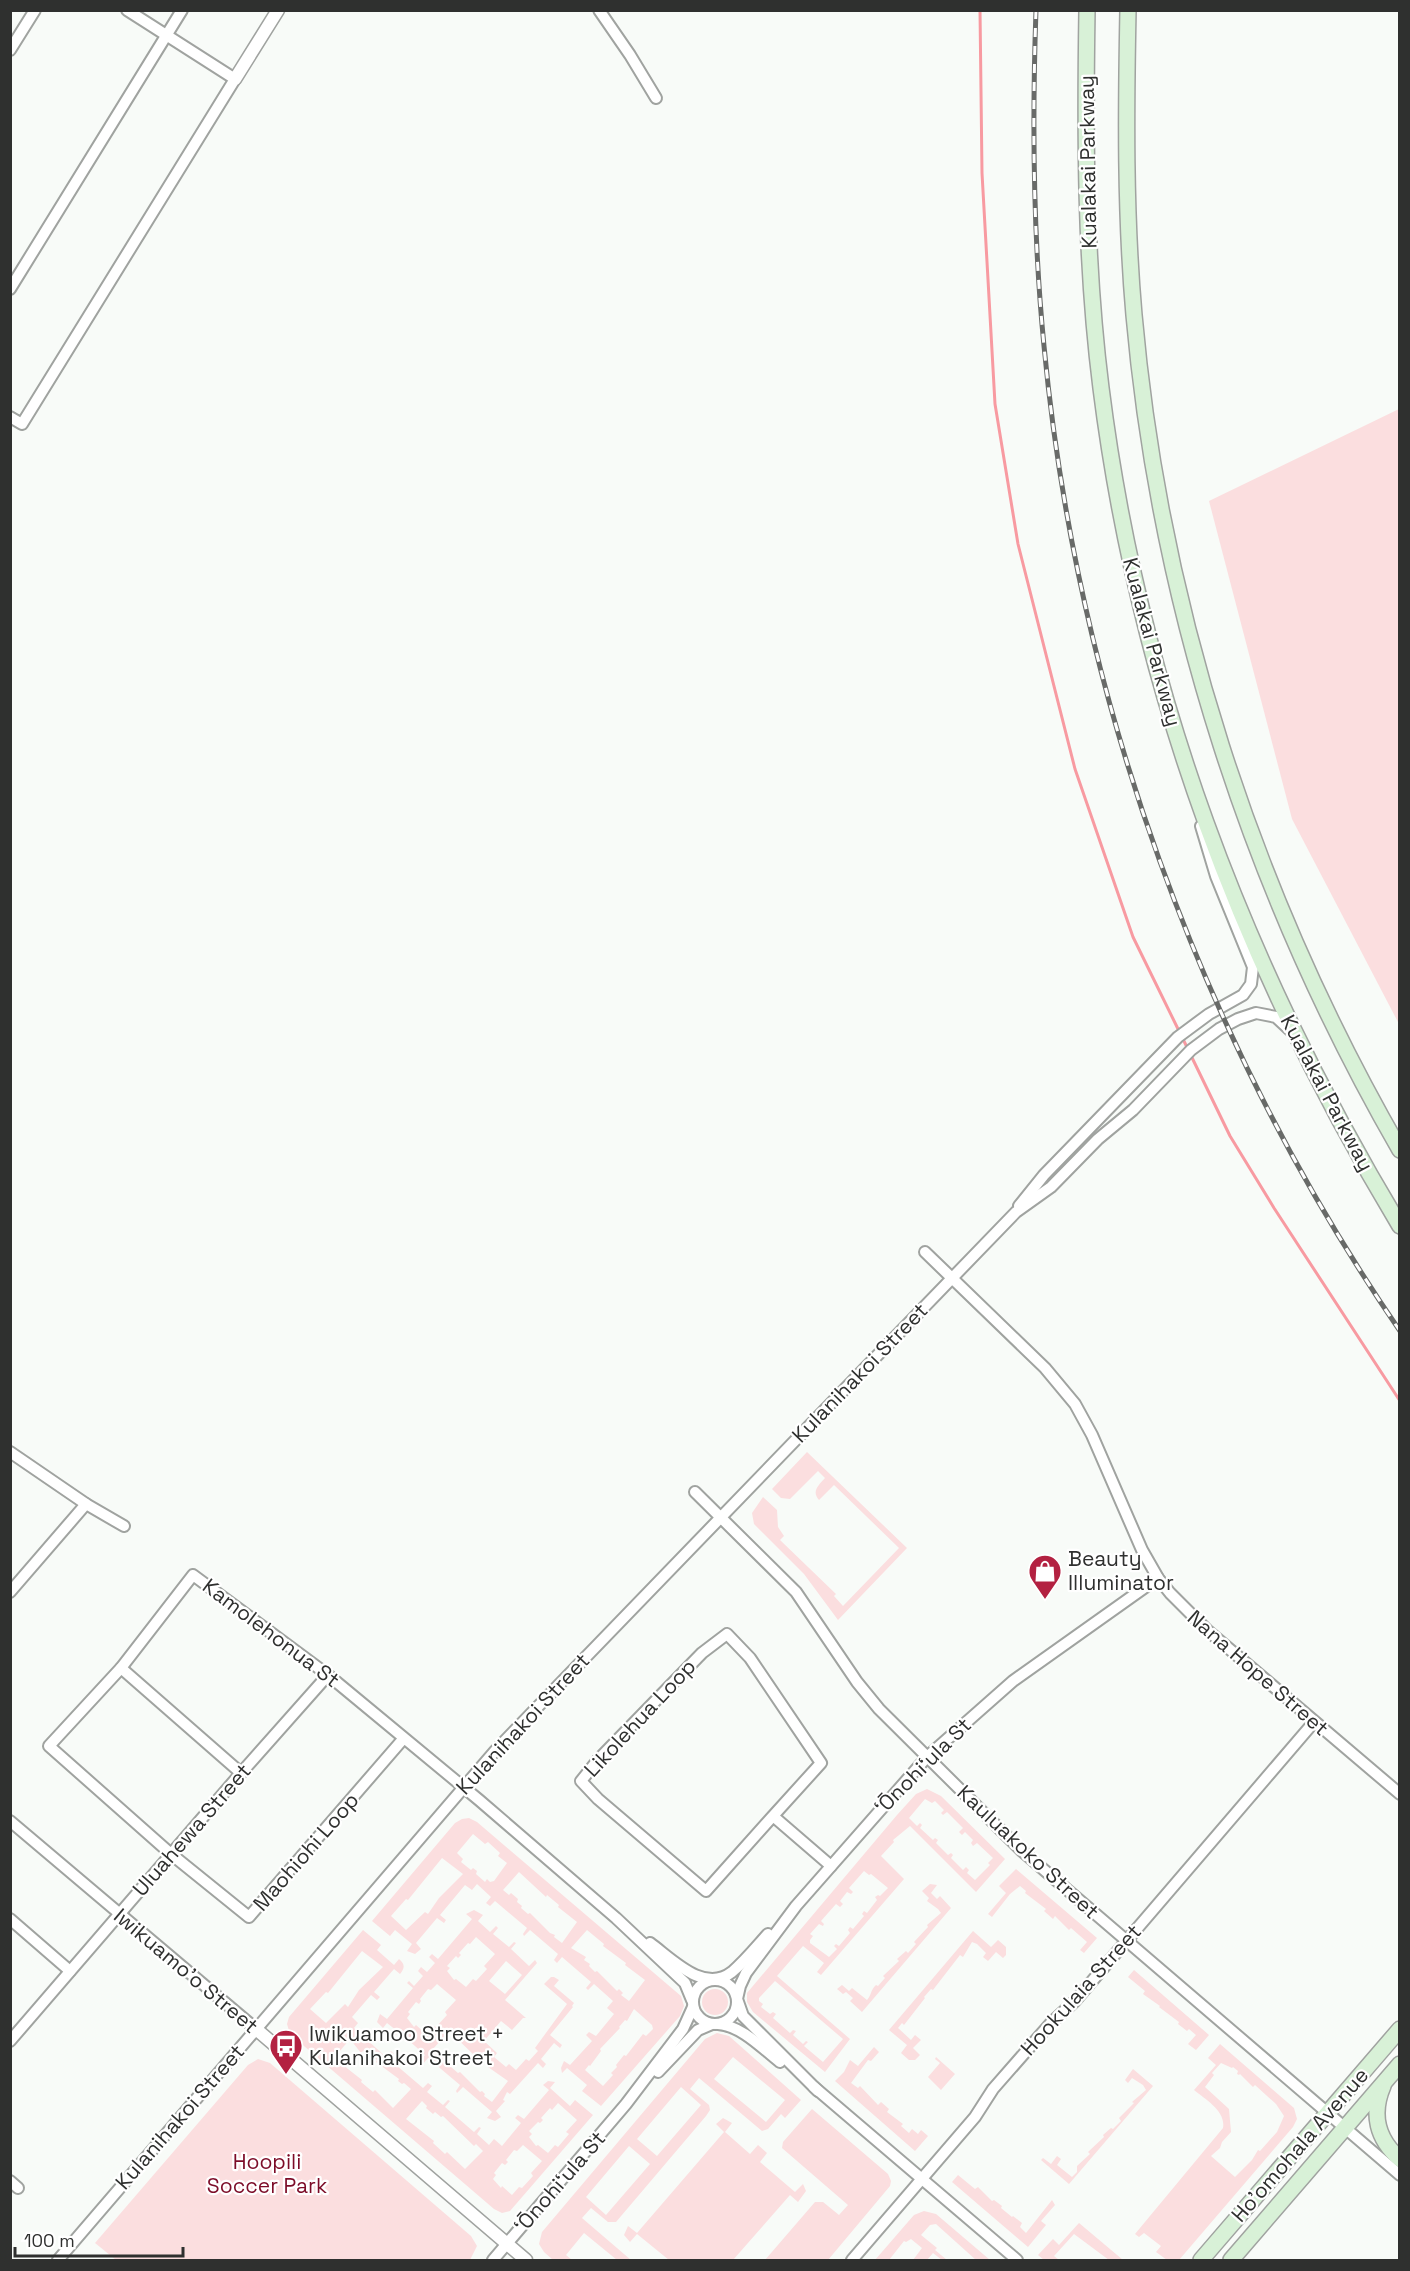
<svg xmlns="http://www.w3.org/2000/svg" width="1410" height="2271" font-family="'Space Grotesk',sans-serif">
<style>
.green{fill:#fbdedf;fill-rule:evenodd}
.lines{fill:none;stroke-linecap:round;stroke-linejoin:round}
.stream{stroke:#f89aa1;stroke-width:3}
.minor-casing{stroke:#a0a3a0;stroke-width:14}
.tertiary-casing{stroke:#a0a3a0;stroke-width:15}
.secondary-casing{stroke:#a0a3a0;stroke-width:18}
.minor{stroke:#fff;stroke-width:10}
.tertiary{stroke:#fff;stroke-width:12}
.secondary{stroke:#d8f1d7;stroke-width:15}
.rail-casing{stroke:#686a68;stroke-width:5}
.rail{stroke:#fff;stroke-width:3;stroke-dasharray:9;stroke-linecap:butt}
.labels{text-anchor:middle;stroke-width:4.5;stroke-linejoin:round;paint-order:stroke}
.street-label{font-size:21px;fill:#2f302f;stroke:#fff}
.poi-label{font-size:21px;fill:#2f302f;stroke:#fff;text-anchor:start}
.park-label{font-size:21px;fill:#7c0c28;stroke:#fff}
</style>
<rect width="100%" height="100%" fill="#f8fbf8"/>
<g class="green">
<path d="M1399 409V1024L1292 819 1209 501Z"/>
<path d="M807 1452 907 1548 838 1620 804 1574 754 1524 752 1513 763 1497 777 1510 778 1527 784 1536 780 1540 836 1594 834 1596 843 1606 899 1548 834 1485 819 1500C811 1491 819 1485 825 1478L818 1471 790 1499 781 1498 772 1489Z"/>
<path d="M927 1789 941 1796 1005 1859 976 1892 910 1826 893 1840 894 1842 881 1856 904 1879 821 1975 817 1972 824 1963 803 1946 777 1976 850 2039 825 2072 753 2012 747 2002V1993L897 1815 916 1794ZM925 1799 932 1803 935 1801 944 1810 941 1813 943 1815 947 1812 963 1828 959 1832 962 1835 965 1832 973 1840 971 1843 973 1846 977 1843 993 1858 988 1863 990 1865 975 1880 967 1873 969 1870 966 1867 963 1870 951 1858 953 1855 951 1853 948 1855 936 1843 938 1840 935 1838 933 1840 920 1828 922 1825 920 1823 917 1826 909 1818ZM864 1871 869 1875 871 1874 888 1888 880 1896 878 1895 875 1897 877 1900 867 1913 864 1911 862 1914 864 1916 853 1929 850 1927 848 1930 850 1933 839 1946 836 1944 834 1946 837 1949 829 1957 810 1943V1940L813 1936 810 1934 819 1924 823 1926 824 1924 821 1921 836 1904 840 1907 843 1904 840 1901 847 1892 851 1894 853 1892 849 1888ZM775 1981 843 2039 823 2062 804 2046 808 2042 806 2041 803 2044 793 2035 796 2031 793 2030 790 2033 773 2018 776 2014 773 2012 770 2014 761 2007 763 2004 759 2001V1998Z"/>
<path d="M462 1819 469 1818 477 1822 681 1996 684 2006 680 2016 601 2106 582 2091 587 2085 567 2068 562 2073 561 2068 564 2061 570 2065 592 2041 586 2035 589 2032 596 2036 614 2014 607 2008 613 2001 594 1984 588 1990 586 1988 591 1982 562 1957 557 1963 554 1960 558 1954 530 1930 524 1936 523 1934 527 1928 495 1901 490 1906 486 1903 491 1897 477 1884 472 1890 465 1885 440 1915 446 1920 444 1923 437 1918 416 1943 421 1949 415 1954 407 1951 412 1944 395 1930 390 1936 372 1921 455 1823ZM473 1834 485 1844 488 1842 500 1853 498 1856 507 1863 494 1881 490 1882 487 1879 485 1882 476 1874 477 1871 473 1868 471 1870 461 1862 463 1859 457 1853ZM442 1858 463 1874 439 1898 428 1914 425 1912 406 1930 391 1916 406 1899 408 1900ZM519 1872 546 1897 547 1895 559 1905 558 1907 577 1922 562 1943 554 1937 555 1935 550 1933 530 1913 528 1914 521 1908 522 1906 517 1902 518 1899 511 1893 509 1895 503 1890ZM587 1930 604 1944 603 1946 626 1963 625 1965 645 1980 629 2001 621 1995 623 1993 619 1989 617 1991 597 1971 595 1972 589 1966 590 1964 584 1960 586 1957 571 1948ZM634 2009 652 2025 653 2029 646 2036 643 2034 626 2056 624 2055 616 2065 617 2067 611 2073 613 2075 603 2086 585 2070 589 2065 590 2066 601 2051 600 2049 620 2028 619 2027 625 2020 627 2021Z"/>
<path d="M1016 1869 1097 1938 1084 1953 1080 1950 1087 1942 1071 1928 1069 1930 1055 1916 1053 1919 1044 1911 1046 1909 1025 1893 1026 1891 1020 1886 1010 1894 992 1917 988 1914 1006 1893 999 1886Z"/>
<path d="M930 1884 937 1885 931 1893 937 1899 940 1896 951 1908 862 2012 850 2001 853 1998 846 1992 843 1994 837 1989 842 1985 849 1991 852 1988 867 2000C872 1994 870 1991 876 1985L878 1986 885 1978 883 1976 899 1961 897 1959 906 1951 908 1953 916 1944 914 1942 928 1927 927 1925 941 1913 938 1909 927 1901 929 1898 922 1891Z"/>
<path d="M474 1910 483 1915 478 1921 490 1932 496 1926 498 1928 493 1934 509 1947 514 1942 516 1943 511 1949 529 1966 535 1960 537 1963 505 2000 526 2018H523L512 2030 501 2021 484 2041 497 2053 494 2057 506 2067 509 2064 516 2070 526 2059 529 2061 538 2051 535 2048 567 2004 544 1984 551 1977H554L559 1980 554 1986 574 2003 572 2006 573 2007 550 2035 562 2045 560 2048 554 2043 541 2059 546 2064 543 2068 538 2063 510 2094 507 2092 503 2100 505 2101 496 2111 501 2117 495 2121 487 2118 492 2112 463 2087 457 2093 456 2091 460 2085 428 2058 423 2064 420 2061 425 2055 406 2038 407 2036 401 2029 395 2036V2040L392 2037 397 2031 387 2023 383 2028 377 2022 380 2014 387 2019 413 1988 407 1983 409 1981 414 1986 423 1976 418 1971 421 1967 427 1972 435 1963 429 1957 432 1954 438 1959 472 1919 466 1914ZM476 1937 495 1954 484 1966 487 1969 476 1981 473 1979 466 1987 456 1979 454 1980 447 1971 450 1968 447 1966 456 1956 458 1958 461 1955 459 1953 468 1943 470 1944ZM506 1961 522 1975 505 1994 489 1981ZM437 1984 456 2000 445 2012 447 2015 436 2027 433 2026 426 2034 416 2025 414 2027 407 2018 410 2014 408 2012 416 2002 419 2004 421 2001 420 1999 428 1989 431 1990ZM449 2031 475 2056 477 2054 489 2064 488 2067 508 2081 492 2102 484 2096 485 2094 482 2091 480 2092 460 2072 458 2073 451 2067 452 2066 447 2061 449 2058 433 2049Z"/>
<path d="M363 1930 381 1945 377 1950 394 1965 399 1959C405 1964 405 1968 400 1974L394 1969 374 1992 380 1997 377 2000 371 1995 352 2017 358 2023 354 2028 386 2057 391 2051 394 2054 389 2059 423 2088 428 2083 432 2086 427 2092 443 2105 448 2100 450 2101 445 2107 474 2132 479 2127 481 2128 477 2134 489 2145 494 2139 502 2146 521 2123 515 2118 518 2115 524 2119 549 2090 543 2085 548 2081 555 2082 550 2088 570 2106 575 2100 593 2115 510 2211 502 2213 494 2209 290 2034 287 2024 289 2017ZM362 1951 383 1967 359 1990 348 2007 345 2004 326 2023 310 2009 326 1992 328 1993ZM350 2039 361 2053 363 2051 369 2056 371 2055 377 2060 376 2062 399 2079 398 2081 402 2084 404 2083 411 2089 393 2108 375 2090 373 2092 361 2082 362 2080 334 2058ZM422 2101 427 2106 426 2108 433 2114 435 2112 441 2117 443 2116 474 2146 476 2144 483 2151 465 2169 447 2152 445 2154 433 2143 434 2141 406 2119ZM558 2103 577 2120 566 2132 569 2134 558 2147 555 2145 548 2153 538 2145 536 2146 529 2137 532 2134 529 2131 538 2122 540 2123 543 2120 541 2118 550 2108 552 2110ZM523 2145 542 2161 531 2173 533 2176 522 2188 519 2187 512 2195 502 2186 501 2188 493 2179 496 2175 494 2173 502 2163 505 2165 508 2162 506 2160 514 2150 517 2151Z"/>
<path d="M973 1931 991 1947 998 1940 1006 1947V1955L1003 1958 996 1952 988 1961 983 1957 986 1953 977 1944 972 1942 963 1957 960 1955 936 1986 933 1990 931 1989 924 1997 925 1998 904 2025 902 2023 898 2028 911 2040 915 2035 921 2040 913 2048 920 2055 915 2060H909L901 2053 907 2045 889 2030Z"/>
<path d="M1134 1970 1209 2035 1196 2050 1188 2044 1196 2035 1189 2029 1187 2031 1178 2024 1179 2022 1159 2007 1160 2006 1143 1994 1145 1991 1128 1977Z"/>
<circle cx="715" cy="2002" r="13"/>
<path d="M717 2033 729 2036 801 2100 785 2118 781 2114 768 2129 762 2131 699 2078 690 2089 709 2105 710 2110 706 2116 616 2222H608L591 2208 582 2218 631 2260H617L584 2233 566 2255 572 2260H553L544 2252 539 2244 542 2232 705 2039ZM733 2057 785 2100 766 2122 714 2079ZM681 2087 701 2105 657 2156 637 2139ZM629 2146 650 2164 606 2215 586 2197Z"/>
<path d="M1220 2044 1294 2108 1297 2119 1293 2127 1179 2260H1167L1156 2252 1161 2246 1144 2233 1139 2237 1135 2234 1223 2128C1226 2111 1206 2100 1194 2090L1216 2065 1208 2058ZM1221 2063 1232 2068 1233 2067 1238 2071 1237 2074 1239 2075 1240 2074 1253 2087 1255 2085 1276 2104 1284 2116 1277 2132 1260 2151 1258 2150 1252 2160 1235 2177 1211 2156 1220 2148 1222 2142 1231 2132 1229 2109 1205 2087 1214 2075 1212 2073Z"/>
<path d="M874 2047 879 2052 871 2061 868 2060 851 2083 858 2088 860 2086 878 2105 881 2102 889 2109 887 2112 903 2124 901 2126 909 2133 912 2129 918 2134 921 2130 928 2136 915 2151 835 2081 844 2072 850 2060 858 2066Z"/>
<path d="M936 2057 955 2074 941 2090 928 2077 940 2063 935 2059Z"/>
<path d="M258 2059 270 2063 471 2236 477 2246 470 2260H116L95 2243 248 2065Z"/>
<path d="M1133 2069 1153 2086 1069 2184 1041 2160 1043 2158 1051 2164 1057 2156 1061 2159 1057 2165 1072 2177 1077 2172V2166L1090 2154 1088 2152 1104 2137 1103 2135 1111 2128 1113 2129 1121 2121 1119 2118 1134 2103 1132 2102 1146 2090 1143 2085 1132 2078 1128 2083 1125 2080Z"/>
<path d="M812 2109 888 2174 891 2181 890 2186 828 2260H765L815 2202H823L839 2215 848 2205 782 2148 783 2142Z"/>
<path d="M723 2118 732 2123 725 2132 750 2154 758 2145 767 2153 760 2162 795 2192 803 2184 806 2191 798 2202 790 2195 733 2260H669L637 2234 630 2242 624 2235 628 2226 637 2233 724 2132 716 2124Z"/>
<path d="M958 2175 975 2189 978 2187 992 2201 994 2200 1002 2206 1001 2208 1012 2217 1013 2216 1022 2223 1020 2227 1026 2233 1052 2200 1055 2205 1041 2221 1046 2225 1028 2247 952 2182Z"/>
<path d="M924 2211 936 2214 990 2260H976L936 2224 930 2225 921 2235 937 2248 935 2250 947 2260H942L933 2253 927 2260H913L922 2248 911 2239 906 2242 904 2241 889 2260H875L914 2215Z"/>
<path d="M1079 2223 1123 2260H1109L1074 2234 1054 2256 1059 2260H1044L1038 2255 1053 2239 1059 2245Z"/>
</g>
<g class="lines">
<g class="stream">
<path d="M980 10 982 173 995 404 1018 544 1075 769 1133 937 1179 1031"/>
<path d="M1182 1037 1230 1136 1274 1208 1400 1401"/>
</g>
<defs>
<g id="minor">
<path d="M599 10 630 55 656 98"/>
<path d="M10 50 35 10"/>
<path d="M10 289 182 10"/>
<path d="M10 417 22 424 235 79 127 10"/>
<path d="M1019 1206 1044 1175 1178 1037 1209 1014 1243 995 1251 984 1253 967 1216 876 1201 826"/>
<path d="M925 1252 1045 1368 1075 1404 1092 1435 1142 1550 1158 1578 1170 1593 1207 1630 1400 1794"/>
<path d="M10 1452 86 1504"/>
<path d="M695 1492 796 1592 857 1682 879 1709 1022 1851 1400 2175"/>
<path d="M10 1592 86 1504 124 1526"/>
<path d="M121 1668 241 1773"/>
<path d="M404 1738 249 1917 171 1854 49 1746 121 1668 193 1575 328 1675 479 1800 616 1918 685 1983 692 2000"/>
<path d="M773 1816 706 1891 598 1799 581 1781 597 1761 702 1653 727 1634 750 1658 821 1763 773 1816 831 1866"/>
<path d="M10 1821 256 2029"/>
<path d="M10 1919 70 1971"/>
<path d="M650 1943C672 1959 704 1994 732 1972 745 1961 757 1946 768 1934"/>
<circle cx="715" cy="2002" r="22"/>
<path d="M718 2024C742 2026 762 2048 780 2062"/>
<path d="M10 2041 241 1773 328 1675"/>
<path d="M658 2072 698 2030 712 2024"/>
<path d="M814 2087 1017 2260"/>
<path d="M818 2091 743 2016 737 1999 740 1986 746 1973 796 1906 927 1757 1013 1681 1158 1578"/>
<path d="M10 2181 18 2188"/>
<path d="M58 2260 495 1751 1016 1212 1051 1187 1098 1139 1133 1110 1191 1050 1219 1029 1238 1019 1256 1013 1276 1017 1290 1030"/>
<path d="M493 2260 626 2104 683 2029 693 2007"/>
<path d="M852 2260 975 2117 993 2089 1050 2024 1075 2001 1314 1722"/>
</g>
<g id="tertiary">
<path d="M235 79 278 10"/>
<path d="M256 2029 526 2260"/>
</g>
<g id="secondary">
<path d="M1087 10C1085 137 1085 262 1101 388 1139 690 1243 965 1400 1226"/>
<path d="M1128 10C1126 112 1125 213 1134 315 1160 608 1253 895 1400 1150"/>
<path d="M1383 2086C1371 2114 1377 2139 1400 2159"/>
<path d="M1201 2260 1400 2029"/>
<path d="M1231 2260 1400 2064"/>
</g>
</defs>
<use href="#minor" class="minor-casing"/>
<use href="#tertiary" class="tertiary-casing"/>
<use href="#secondary" class="secondary-casing"/>
<use href="#minor" class="minor"/>
<use href="#tertiary" class="tertiary"/>
<use href="#secondary" class="secondary"/>
<defs>
<path id="rail" d="M1036 10C1032 123 1033 235 1044 346 1077 696 1201 1041 1400 1331"/>
</defs>
<use href="#rail" class="rail-casing"/>
<use href="#rail" class="rail"/>
</g>
<defs>
<symbol id="shop-pin" viewBox="-11 -11 22 30"><path d="M0 17L-7.5 6A9.5 9.5 0 1 1 7.5 6Z" fill="#b32141" stroke="#fff"/><path d="M-5-2.5h2.3a2.7 3.5 0 0 1 5.4 0H5L5.5 6h-11ZM-1.5-2.5h3a1.5 2.3 0 0 0-3 0Z" fill="#fff"/></symbol>
<symbol id="bus-pin" viewBox="-11 -11 22 30"><path d="M0 17L-7.5 6A9.5 9.5 0 1 1 7.5 6Z" fill="#b32141" stroke="#fff"/><path d="M-5-6H5V4H4V6H2V4H-2V6H-4V4H-5ZM-3.5-4V0h7V-4ZM-3.5 1.2v1.5H-2V1.2ZM2 1.2v1.5H3.5V1.2Z" fill="#fff"/></symbol>
</defs>
<g fill-rule="evenodd">
<use href="#shop-pin" x="1026" y="1552" width="38" height="52"/>
<use href="#bus-pin" x="267" y="2027" width="38" height="52"/>
</g>
<g class="labels">
<g class="street-label">
<text transform="translate(1088 162) rotate(-91)" y="7">Kualakai Parkway</text>
<text transform="translate(1152 642) rotate(75)" y="7">Kualakai Parkway</text>
<text transform="translate(1327 1093) rotate(62)" y="7">Kualakai Parkway</text>
<text transform="translate(860 1373) rotate(-46)" y="7">Kulanihakoi Street</text>
<text transform="translate(271 1633) rotate(37)" y="7">Kamolehonua St</text>
<text transform="translate(1258 1673) rotate(41)" y="7">Nana Hope Street</text>
<text transform="translate(640 1718) rotate(-47)" y="7">Likolehua Loop</text>
<text transform="translate(523 1724) rotate(-47)" y="7">Kulanihakoi Street</text>
<text transform="translate(923 1766) rotate(-45)" y="7">‘Ōnohi‘ula St</text>
<text transform="translate(192 1830) rotate(-49)" y="7">Uluahewa Street</text>
<text transform="translate(306 1852) rotate(-49)" y="7">Maohiohi Loop</text>
<text transform="translate(1028 1852) rotate(43)" y="7">Kauluakoko Street</text>
<text transform="translate(186 1971) rotate(40)" y="7">Iwikuamo'o Street</text>
<text transform="translate(1081 1990) rotate(-48)" y="7">Hookulaia Street</text>
<text transform="translate(180 2117) rotate(-49)" y="7">Kulanihakoi Street</text>
<text transform="translate(1300 2145) rotate(-49)" y="7">Ho’omohala Avenue</text>
<text transform="translate(560 2182) rotate(-49)" y="7">‘Ōnohi‘ula St</text>
</g>
<g class="poi-label">
<text x="1068" y="1566">Beauty<tspan x="1068" dy="24">Illuminator</tspan></text>
<text x="309" y="2041">Iwikuamoo Street +<tspan x="309" dy="24">Kulanihakoi Street</tspan></text>
</g>
<g class="park-label">
<text x="267" y="2169">Hoopili<tspan x="267" dy="24">Soccer Park</tspan></text>
</g>
</g>
<rect width="1410" height="2271" fill="none" stroke="#2f302f" stroke-width="24"/>
<path d="M15 2247v9h168v-9" fill="none" stroke="#2f302f" stroke-width="3"/>
<text x="24" y="2247" font-size="18" fill="#2f302f" stroke="#ffffff" stroke-width="4.5" paint-order="stroke">100 m</text>
</svg>
